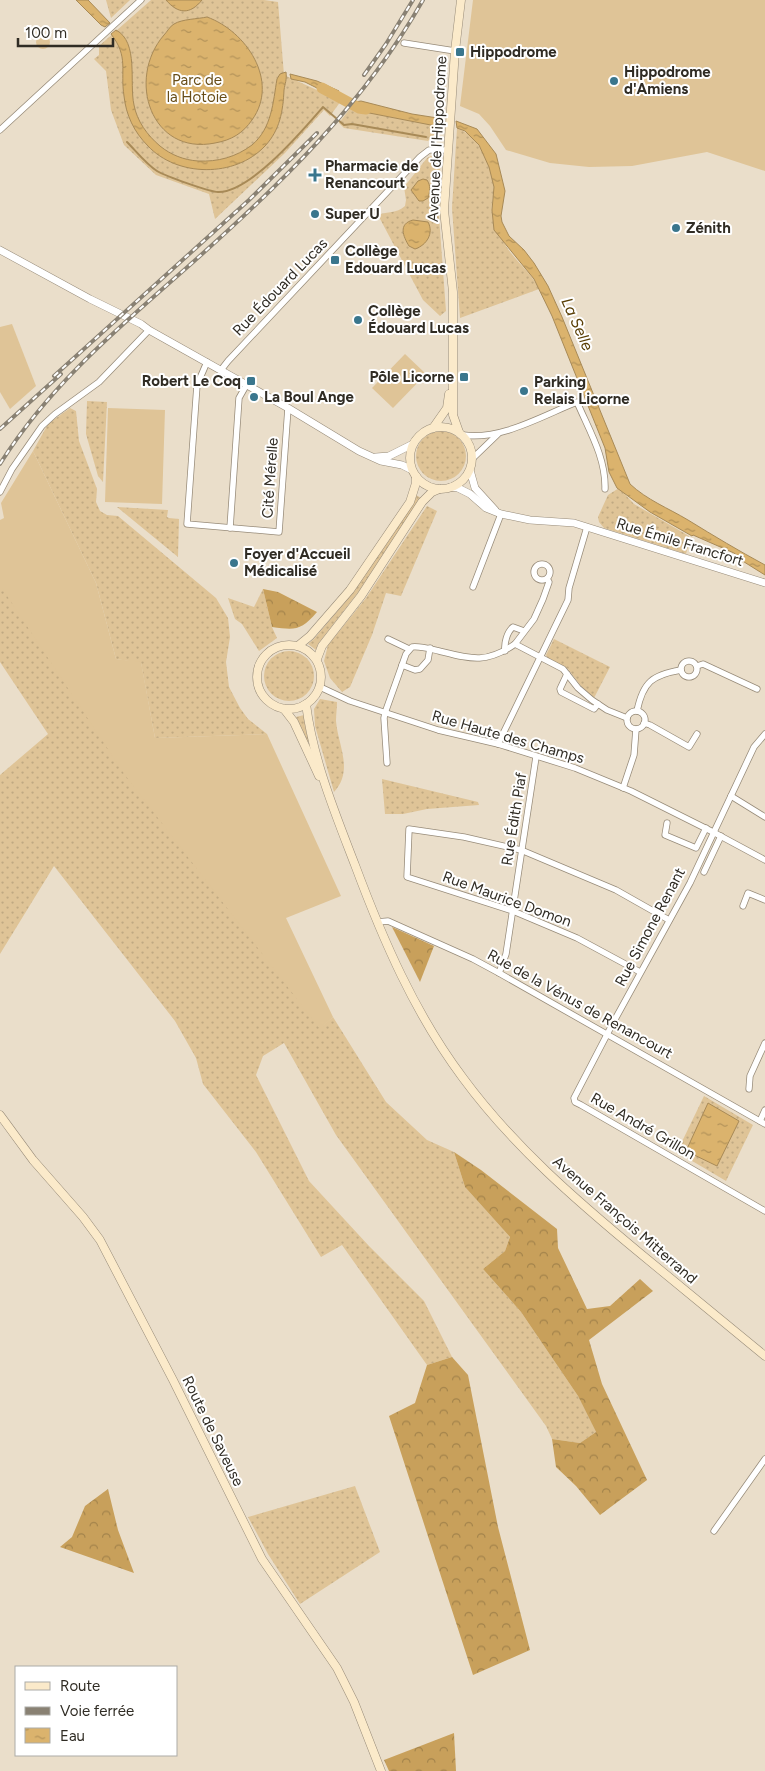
<svg xmlns="http://www.w3.org/2000/svg" width="765" height="1771" font-family="Figtree,sans-serif">
<style>
.grass{fill:url(#grass-dots)}
.forest{fill:url(#forest-crowns)}
.garden{fill:#dfc497}
.water{fill:url(#water-ripples);stroke:#a88a57}
.lines{fill:none;stroke-linecap:round;stroke-linejoin:round}
.stream{stroke:#a88a57;stroke-width:2}
.river{stroke:#dbb36d;stroke-width:11}
.minor-casing{stroke:#978b79;stroke-width:7}
.tertiary-casing{stroke:#978b79;stroke-width:8}
.secondary-casing{stroke:#978b79;stroke-width:9}
.minor{stroke:#fff;stroke-width:5.5}
.tertiary{stroke:#fff;stroke-width:7}
.secondary{stroke:#fbeaca;stroke-width:8}
.rail-casing{stroke:#898173;stroke-width:4}
.rail{stroke:#fff;stroke-width:2;stroke-dasharray:5.5;stroke-linecap:butt}
.poi-dot{fill:#3a768d;stroke:#fff;stroke-width:2}
.labels{text-anchor:middle;stroke-width:4;stroke-linejoin:round;paint-order:stroke}
.poi-label{font-size:15px;font-weight:bold;fill:#302c24;stroke:#fff;text-anchor:start}
.park-label{font-size:15px;fill:#684d18;stroke:#fff}
.street-label{font-size:15px;fill:#302c24;stroke:#fff}
.water-label{font-size:16px;font-style:italic;fill:#5a3f05;stroke:#fff}
</style>
<defs>
<pattern id="grass-dots" width="8" height="8" patternUnits="userSpaceOnUse" patternTransform="scale(1.25)"><rect width="8" height="8" fill="#dfc497"/><path d="M2 2h.1M6 6h.1" fill="none" stroke="#c0a982" stroke-width="1.8" stroke-linecap="round"/></pattern>
<pattern id="forest-crowns" width="20" height="18" patternUnits="userSpaceOnUse" patternTransform="scale(1.25)"><rect width="20" height="18" fill="#c8a05b"/><path d="M2 6a3 3 0 1 1 6 0M12 15a3 3 0 1 1 6 0" fill="none" stroke="#a3834b"/></pattern>
<pattern id="water-ripples" width="26" height="14" patternUnits="userSpaceOnUse" patternTransform="scale(1.25)"><rect width="26" height="14" fill="#dbb36d"/><path d="M2 4q2-2 4 0t4 0M15 11q2-2 4 0t4 0" fill="none" stroke="#b29259"/></pattern>
</defs>
<rect width="100%" height="100%" fill="#eadeca"/>
<g class="grass">
<path d="M106 0H130L111 18Z"/>
<path d="M151 0H264L278 2 284 75 341 101 330 116 324 110 285 153 215 219 209 194 156 175 124 145 111 110 106 71 94 59 99 55V46Z"/>
<path d="M351 107 354 110 441 127 428 141 344 128 339 123Z"/>
<path d="M457 128C479 136 492 165 494 187 494 195 491 203 492 210 493 218 502 239 506 246 516 262 531 272 539 289L460 318 452 208Z"/>
<path d="M441 154 438 203 446 311 440 316 423 300 378 215C388 211 396 214 405 206L406 200 404 187 427 158 433 155Z"/>
<path d="M87 401 107 402 103 482 98 476 86 434Z"/>
<path d="M70 408 76 411 79 441 97 489 96 502 100 511 107 515 118 516 216 598 228 618 230 637 226 662 229 687 240 708 248 719 267 734 155 738 141 663 116 659 96 583 33 451 48 424Z"/>
<circle cx="441" cy="456" r="25"/>
<path d="M619 488 634 504 689 536V543L686 554 604 528 599 522 598 517 608 495Z"/>
<path d="M416 495 421 498 360 590 318 644 316 650 308 644 314 639 354 591Z"/>
<path d="M427 506 437 511 401 596 386 593 372 635 350 687 342 692 330 678 324 661 328 645 366 598Z"/>
<path d="M117 507 168 510 167 517 169 518 179 519 178 557Z"/>
<path d="M0 582 320 1028 333 1017 386 1102 427 1140 454 1152 465 1187 510 1237 505 1251 483 1269 521 1312 578 1396 596 1432 580 1443 552 1439 546 1426 336 1135 284 1043 263 1056 256 1075 309 1181 369 1246 424 1301 452 1357 427 1365 342 1245 321 1257 256 1152 203 1084 196 1058 175 1021 54 866 0 954V775L48 734 0 662Z"/>
<path d="M263 589 272 627 277 638 259 651 242 624 235 619 228 598 254 607Z"/>
<path d="M554 639 610 667 594 698 581 686 568 669 548 659 546 655Z"/>
<circle cx="289" cy="676" r="25"/>
<path d="M320 699 337 702C337 708 336 715 336 721 338 746 354 770 334 792L315 726 314 709Z"/>
<path d="M304 715 309 742H307L296 717Z"/>
<path d="M382 779 478 802 479 805 427 809 403 814H385Z"/>
<path d="M704 1096 753 1125 726 1181 677 1152Z"/>
<path d="M355 1486 380 1552 300 1604 268 1554 248 1517Z"/>
</g>
<g class="forest">
<path d="M263 589 278 592 317 612C301 631 295 630 272 627Z"/>
<path d="M392 927 434 946 420 982Z"/>
<path d="M454 1152 481 1170 557 1229 558 1248 587 1309 610 1306 640 1279 653 1291 589 1340 602 1384 647 1480 600 1515 576 1486 556 1467 552 1439 580 1443 596 1432 578 1396 521 1312 483 1269 505 1251 510 1237 465 1187Z"/>
<path d="M452 1357 468 1375 498 1527 530 1650 473 1675 389 1416 415 1403 427 1365Z"/>
<path d="M108 1489 118 1530 134 1573 60 1547 72 1537 85 1506Z"/>
<path d="M454 1733 456 1771H389L384 1760Z"/>
</g>
<g class="garden">
<path d="M473 0H765V171L707 152 632 166 589 167 550 163 506 150 490 126 479 114 460 106Z"/>
<circle cx="43" cy="42" r="7"/>
<path d="M12 324 36 386 10 409 0 392V327Z"/>
<path d="M405 354 426 374 393 408 372 388Z"/>
<path d="M108 408 165 410 162 504 105 502Z"/>
<path d="M33 451 96 583 116 659 141 662 155 738 267 734 341 896 286 918 333 1017 320 1029 125 775 0 585V520L4 518 1 503Z"/>
</g>
<g class="water">
<path d="M76 0H88L110 23 105 27 101 25Z"/>
<path d="M166 0H202C190 15 178 14 166 0Z"/>
<path d="M207 17C246 31 280 81 252 120 243 133 232 140 215 143 151 156 126 79 164 35 167 32 170 26 174 24 182 19 198 19 207 17Z"/>
<path d="M116 30C139 42 129 83 134 105 137 121 147 135 160 146 171 155 184 160 198 161 218 162 236 157 252 145 272 128 273 102 277 79L280 74 286 72C287 80 285 83 284 90 283 111 280 130 265 146 235 178 177 177 148 146 134 132 126 115 124 96 120 70 129 57 111 34Z"/>
<path d="M290 74 317 81 339 91 335 97 305 82 291 79Z"/>
<path d="M361 101 412 114 444 119 441 127 354 110 351 107 355 102Z"/>
<path d="M456 121 477 129 496 154 505 191 501 216 502 222 509 236 524 250 534 263 548 286 562 317 630 484C647 500 668 508 688 520 714 536 739 551 765 565V575L741 560V559L734 553 693 535 692 536 650 512 617 488 609 472 605 448 552 316 534 279 494 230 492 210 494 187 489 167 479 145 465 131 457 128Z"/>
<path d="M423 179 427 180C431 186 430 191 428 198L423 201H419L411 190 418 181Z"/>
<path d="M413 220 428 222C434 233 427 245 415 249L409 246C403 236 398 224 413 220Z"/>
<path d="M708 1103 739 1121 717 1166 686 1151Z"/>
</g>
<g class="lines">
<path class="stream" d="M127 142C136 151 146 164 157 171 165 176 210 192 218 192 250 193 303 130 323 107L344 125 352 124 426 137"/>
<path class="river" d="M322 88 359 108 366 109"/>
<defs>
<g id="minor">
<path d="M404 43 455 51"/>
<path d="M0 130 141 0"/>
<path d="M207 362 197 385 187 524 279 532 288 408"/>
<path d="M221 370 228 361 420 157 429 150H448"/>
<path d="M463 435C500 441 544 415 577 402 589 430 606 458 605 489"/>
<path d="M473 458 498 434"/>
<path d="M0 492 12 469 42 426 55 414 99 382 149 330"/>
<path d="M230 528 239 398 247 384"/>
<circle cx="542" cy="572" r="8"/>
<path d="M473 587 501 514"/>
<path d="M388 639 409 649"/>
<path d="M515 644 534 619 543 599 549 582 547 579"/>
<path d="M505 651C504 643 507 632 513 627L524 631"/>
<circle cx="689" cy="669" r="8"/>
<path d="M402 665 415 670 420 669 428 660 430 648"/>
<path d="M697 666 703 664 757 689"/>
<path d="M567 674 560 689 561 692 594 709 598 704"/>
<path d="M320 687 350 701 438 730 498 744 575 768 631 791 713 832 765 860"/>
<path d="M637 711C643 682 652 675 681 670"/>
<circle cx="636" cy="720" r="9"/>
<path d="M644 723 650 725 689 747 697 734"/>
<path d="M765 734 754 747 690 883 613 1023 574 1098 575 1102 581 1105 765 1211"/>
<path d="M498 744 568 600 569 588 587 527"/>
<path d="M387 763 384 718 385 713 406 654 412 647C421 646 430 649 439 651 471 659 486 664 515 644L563 669 578 688 592 700 607 710 627 718"/>
<path d="M623 788 634 755 636 729"/>
<path d="M731 796 765 817"/>
<path d="M667 823 665 835 696 848 706 828"/>
<path d="M704 872 721 836"/>
<path d="M743 906 748 893 765 900"/>
<path d="M377 922 388 921 473 959 499 973 765 1124"/>
<path d="M640 972 577 938 513 911 407 877 409 829 464 837 521 850 616 890 669 920"/>
<path d="M499 973 506 954 536 757"/>
<path d="M749 1089 750 1076 765 1043"/>
<path d="M760 1121 765 1110"/>
<path d="M714 1531 765 1459"/>
</g>
<g id="tertiary">
<path d="M0 250 90 299 141 324 149 330 288 408 359 451 381 461 402 465 412 470"/>
<path d="M376 457 389 456 413 444"/>
<path d="M470 470 475 488 495 510"/>
<path d="M451 487 458 488 470 494 486 508 501 514 530 520 574 523 765 583"/>
</g>
<g id="secondary">
<circle cx="441" cy="458" r="31"/>
<path d="M433 428 447 408 449 394"/>
<path d="M459 432 453 415V292L444 210 455 51 461 0"/>
<circle cx="289" cy="677" r="32"/>
<path d="M299 645 310 636 350 590 410 502 416 483V476"/>
<path d="M317 659 322 646 361 596 422 502 432 492 439 489"/>
<path d="M306 704C313 760 335 813 355 865 383 940 415 1014 463 1078 513 1146 577 1201 641 1254 682 1288 724 1322 765 1356"/>
<path d="M284 709 294 722 319 776"/>
<path d="M0 1115 33 1160 83 1217 100 1240 173 1380 262 1559 337 1668 354 1702 381 1771"/>
</g>
</defs>
<use href="#minor" class="minor-casing"/>
<use href="#tertiary" class="tertiary-casing"/>
<use href="#secondary" class="secondary-casing"/>
<use href="#minor" class="minor"/>
<use href="#tertiary" class="tertiary"/>
<use href="#secondary" class="secondary"/>
<defs>
<g id="rail">
<path d="M364 75 386 44 413 0"/>
<path d="M54 376 249 200 317 133"/>
<path d="M0 429 61 374"/>
<path d="M0 464C50 384 122 325 192 263 281 184 364 104 423 0"/>
</g>
</defs>
<use href="#rail" class="rail-casing"/>
<use href="#rail" class="rail"/>
</g>
<g class="poi-dot">
<rect x="455" y="47" width="10" height="10" rx="2.5"/>
<circle cx="614" cy="81" r="5"/>
<path d="M312.5 167.5h5v5h5v5h-5v5h-5v-5h-5v-5h5z"/>
<circle cx="315" cy="214" r="5"/>
<circle cx="676" cy="228" r="5"/>
<rect x="330" y="255" width="10" height="10" rx="2.5"/>
<circle cx="358" cy="320" r="5"/>
<rect x="459" y="372" width="10" height="10" rx="2.5"/>
<rect x="246" y="376" width="10" height="10" rx="2.5"/>
<circle cx="524" cy="391" r="5"/>
<circle cx="254" cy="397" r="5"/>
<circle cx="234" cy="563" r="5"/>
</g>
<g class="labels">
<g class="poi-label">
<text x="470" y="57">Hippodrome</text>
<text x="624" y="77">Hippodrome<tspan x="624" dy="17">d'Amiens</tspan></text>
<text x="325" y="171">Pharmacie de<tspan x="325" dy="17">Renancourt</tspan></text>
<text x="325" y="219">Super U</text>
<text x="686" y="233">Zénith</text>
<text x="345" y="256">Collège<tspan x="345" dy="17">Edouard Lucas</tspan></text>
<text x="368" y="316">Collège<tspan x="368" dy="17">Édouard Lucas</tspan></text>
<text x="454" y="382" text-anchor="end">Pôle Licorne</text>
<text x="241" y="386" text-anchor="end">Robert Le Coq</text>
<text x="534" y="387">Parking<tspan x="534" dy="17">Relais Licorne</tspan></text>
<text x="264" y="402">La Boul Ange</text>
<text x="244" y="559">Foyer d'Accueil<tspan x="244" dy="17">Médicalisé</tspan></text>
</g>
<g class="park-label">
<text x="197" y="85">Parc de<tspan x="197" dy="17">la Hotoie</tspan></text>
</g>
<g class="street-label">
<text transform="translate(437 139) rotate(-87)" y="5">Avenue de l'Hippodrome</text>
<text transform="translate(280 287) rotate(-46)" y="5">Rue Édouard Lucas</text>
<text transform="translate(270 478) rotate(-86)" y="5">Cité Mérelle</text>
<text transform="translate(680 542) rotate(17)" y="5">Rue Émile Francfort</text>
<text transform="translate(508 737) rotate(16)" y="5">Rue Haute des Champs</text>
<text transform="translate(514 819) rotate(-81)" y="5">Rue Édith Piaf</text>
<text transform="translate(507 899) rotate(20)" y="5">Rue Maurice Domon</text>
<text transform="translate(650 927) rotate(-62)" y="5">Rue Simone Renant</text>
<text transform="translate(580 1004) rotate(29)" y="5">Rue de la Vénus de Renancourt</text>
<text transform="translate(643 1126) rotate(30)" y="5">Rue André Grillon</text>
<text transform="translate(625 1220) rotate(41)" y="5">Avenue François Mitterrand</text>
<text transform="translate(213 1431) rotate(64)" y="5">Route de Saveuse</text>
</g>
<g class="water-label">
<text transform="translate(578 324) rotate(66)" y="6">La Selle</text>
</g>
</g>
<rect x="15" y="1666" width="162" height="90" fill="#ffffff" stroke="#acaba7"/>
<rect x="25" y="1682" width="25" height="8" fill="#fbeaca" stroke="#acaba7"/>
<text x="60" y="1691" font-size="15" fill="#302c24">Route</text>
<rect x="25" y="1707" width="25" height="8" fill="#898173" stroke="#acaba7"/>
<text x="60" y="1716" font-size="15" fill="#302c24">Voie ferrée</text>
<rect x="25" y="1728" width="25" height="15" fill="url(#water-ripples)" stroke="#acaba7"/>
<text x="60" y="1741" font-size="15" fill="#302c24">Eau</text>
<path d="M18 38v8h95v-8" fill="none" stroke="#302c24" stroke-width="2.5"/>
<text x="25" y="38" font-size="15" fill="#302c24" stroke="#ffffff" stroke-width="4" paint-order="stroke">100 m</text>
</svg>
